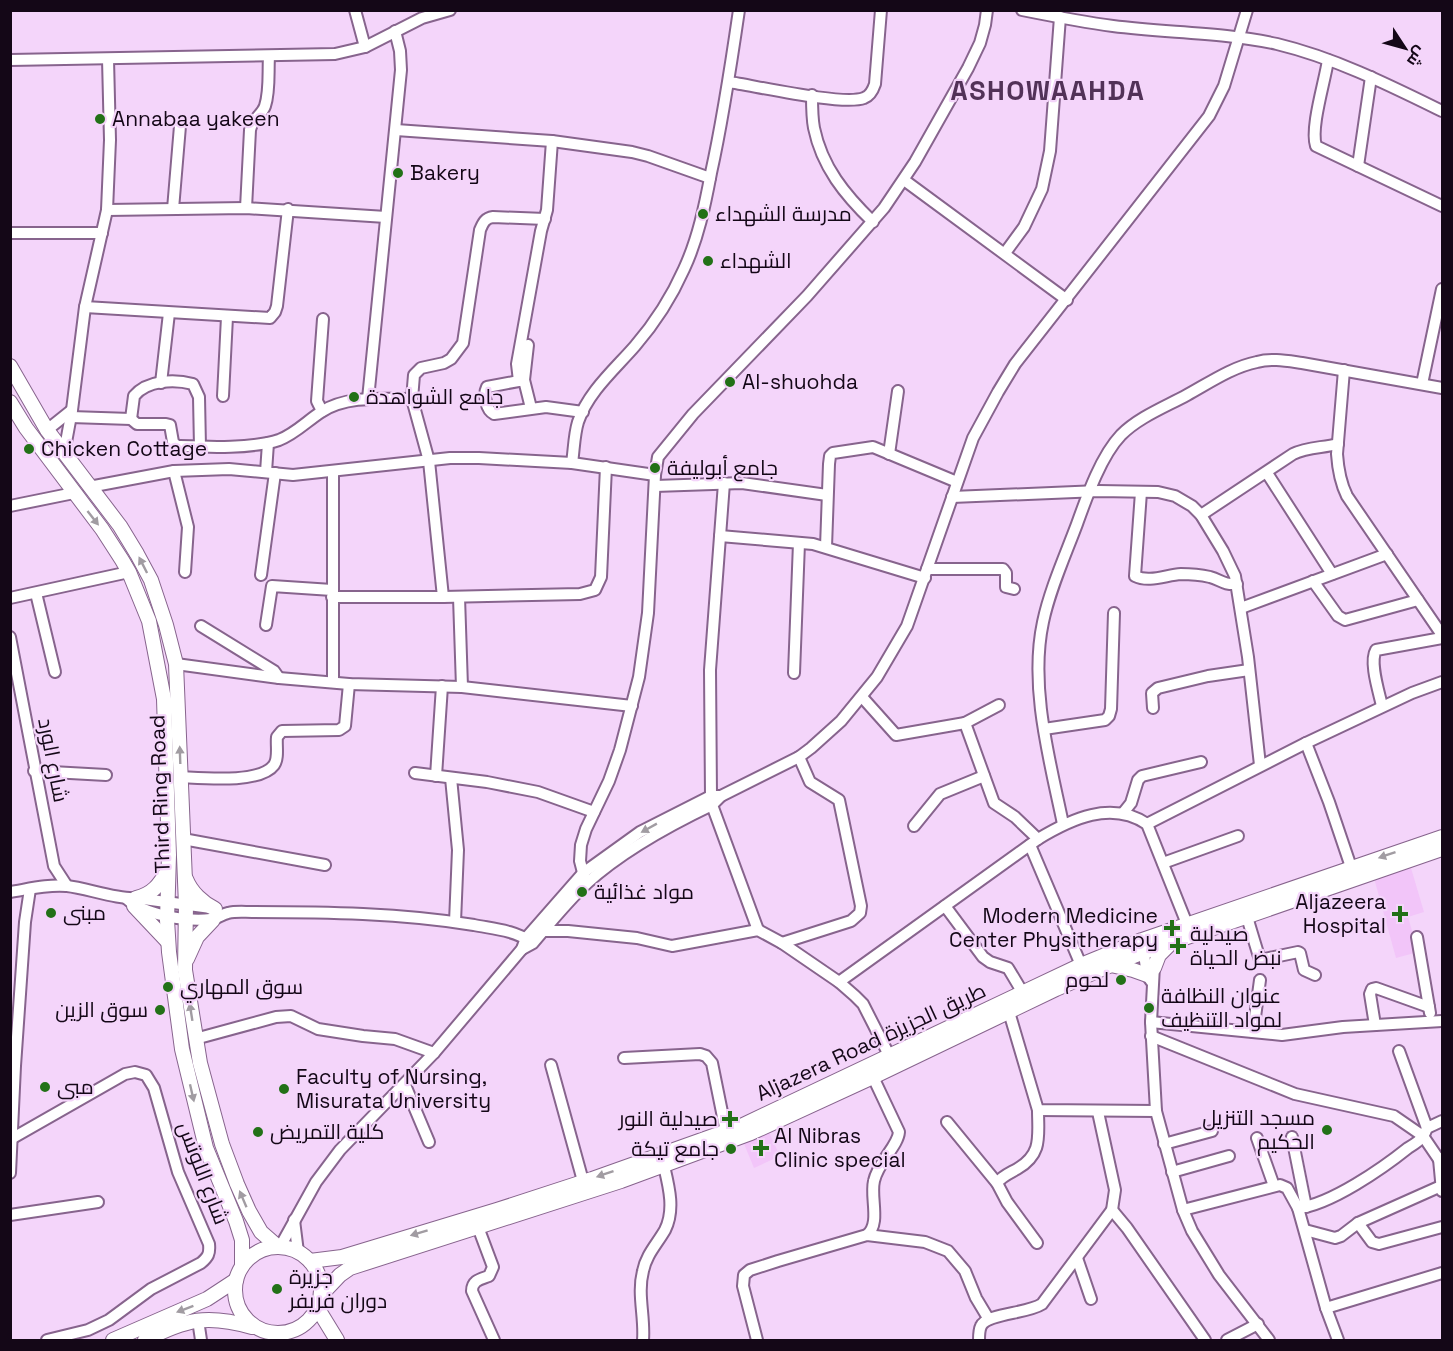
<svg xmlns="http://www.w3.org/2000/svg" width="1453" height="1351" font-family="'Space Grotesk',Cairo,sans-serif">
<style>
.built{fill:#f2c5f9}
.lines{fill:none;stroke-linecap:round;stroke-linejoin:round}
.minor-casing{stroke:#87648d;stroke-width:14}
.major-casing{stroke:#87648d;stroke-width:16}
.minor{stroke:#fff;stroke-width:10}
.major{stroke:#fff;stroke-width:14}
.oneway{fill:#a19ca2}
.poi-dot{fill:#227117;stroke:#f4d5fa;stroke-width:2}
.labels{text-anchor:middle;stroke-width:4.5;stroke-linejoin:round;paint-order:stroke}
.poi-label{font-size:21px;fill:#140717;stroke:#f4d5fa;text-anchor:start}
.street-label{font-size:21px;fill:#140717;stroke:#f4d5fa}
.district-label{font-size:27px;font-weight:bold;letter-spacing:1.5px;fill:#523258;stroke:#f4d5fa}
</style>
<rect width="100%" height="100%" fill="#f4d5fa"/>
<g class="built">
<path d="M1411 868 1424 912 1408 917 1418 952 1396 958 1374 878Z"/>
<path d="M767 1128 780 1156 754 1168 742 1139Z"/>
</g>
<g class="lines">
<defs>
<g id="minor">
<path d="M355 10 365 47"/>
<path d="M1022 10C1052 16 1082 22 1113 26 1167 33 1223 32 1277 44 1335 58 1389 85 1442 111"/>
<path d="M10 60 335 54 365 47 422 18 450 10"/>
<path d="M1328 60C1325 81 1310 128 1316 146L1442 206"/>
<path d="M729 82C756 86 843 106 864 98 870 96 873 90 875 84L881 10"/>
<path d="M812 95C812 106 812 118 814 128 822 167 845 195 873 222"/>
<path d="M396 130 552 141 632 152 648 156 710 178"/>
<path d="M1358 166 1371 77"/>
<path d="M904 180 1067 300"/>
<path d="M246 208 250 130C252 119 262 115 265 106 270 91 268 72 269 57"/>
<path d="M173 209 180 126"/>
<path d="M107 210 246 208 386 217"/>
<path d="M10 233H102"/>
<path d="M1005 253 1024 227 1042 189 1050 151 1060 17"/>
<path d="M85 307 270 318 275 312 277 306 288 209"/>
<path d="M528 345 524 380 531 408"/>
<path d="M1344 370 1337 454C1338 469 1340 482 1347 496L1442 635"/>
<path d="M524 380 487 387C483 395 486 410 494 414L546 407 583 412"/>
<path d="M519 381 517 364 541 231 547 210 552 141"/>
<path d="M161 383 169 313"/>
<path d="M1422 384 1442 289"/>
<path d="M223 396 227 317"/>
<path d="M368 399 401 70 400 51 395 31"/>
<path d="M322 411 317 401 323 319"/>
<path d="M71 417 131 419 137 424H166L170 425 173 442 177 446C206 447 252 449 279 440 295 434 307 421 321 412 347 395 382 399 412 399"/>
<path d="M131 419 134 396C147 380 174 379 193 384L199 397 200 447"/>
<path d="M47 430 72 410"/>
<path d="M64 453 72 410 85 307 107 210 110 140 108 59"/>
<path d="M889 454 898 391"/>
<path d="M572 463C574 450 574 435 578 422 588 392 615 369 635 346 654 324 672 296 684 269 698 239 705 205 711 173 723 119 731 65 739 10"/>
<path d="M174 471 188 527 185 572"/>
<path d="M333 471V682"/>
<path d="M266 472 268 443"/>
<path d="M1267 473 1332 574"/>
<path d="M724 483 710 670 711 796 712 805 758 930"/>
<path d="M655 486 742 483 827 495"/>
<path d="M89 487 174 471 229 469 293 475 450 458H479L572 463 655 475"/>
<path d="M1141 492 1135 576C1149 583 1166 575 1181 574 1190 574 1201 575 1210 577 1221 580 1223 585 1237 584"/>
<path d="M952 497 1099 491 1158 492 1175 496 1192 506 1201 515 1223 551 1235 576 1248 657 1260 765"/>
<path d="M10 506 74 493"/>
<path d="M1201 515 1293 454C1307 447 1322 448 1338 444"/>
<path d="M720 536 813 544 925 578"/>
<path d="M826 547 829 464 830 456 833 453 873 447 957 482"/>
<path d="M927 569H1003L1006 573V587L1014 589"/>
<path d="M261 575 275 473"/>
<path d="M1313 581 1338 616 1345 620 1418 600"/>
<path d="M36 593 55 672"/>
<path d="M332 597H443L580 594 595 590 601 577 606 467"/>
<path d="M443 597 429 461 412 399 414 375 421 368 444 363 451 359 463 343 480 230C483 223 485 218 493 217L545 219"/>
<path d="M459 597 462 687"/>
<path d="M10 598 129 572"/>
<path d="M1241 608 1387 554"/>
<path d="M266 625 272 586 332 590"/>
<path d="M201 626 274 671 279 678"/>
<path d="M10 637 54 866 67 886"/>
<path d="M176 664 279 678 349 684 462 687 632 706"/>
<path d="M794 673 799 543"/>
<path d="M862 697 896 735 965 723 994 803 1015 817 1038 839"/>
<path d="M1382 706C1379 692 1369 662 1376 650L1442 638"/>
<path d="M1153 708 1152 693 1158 688 1208 676 1249 670"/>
<path d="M965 723 999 705"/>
<path d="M1044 729 1105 720 1109 716 1111 709 1114 613"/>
<path d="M1306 743 1329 802 1351 867"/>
<path d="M34 771 106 775"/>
<path d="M415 773 487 782 538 792 594 812"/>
<path d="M436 776 442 686"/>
<path d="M180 777C202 778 260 784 274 765 279 758 276 745 277 737L282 731 339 730 345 726 349 684"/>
<path d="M451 778 458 850 455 922"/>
<path d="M1123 813 1131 803 1138 780 1142 776 1201 762"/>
<path d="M1063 824C1050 761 1029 687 1043 622 1050 589 1065 556 1077 524 1087 496 1101 456 1121 435 1139 417 1165 407 1187 395 1209 383 1232 367 1257 362 1271 358 1287 361 1302 363L1442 388"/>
<path d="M1147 824 1306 743 1412 693 1442 682"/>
<path d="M914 826 940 794 984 776"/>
<path d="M183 839 325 865"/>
<path d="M1030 845 1081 965"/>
<path d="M1163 863 1238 836"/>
<path d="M586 884 580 861 581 845 586 829 609 781 620 750 639 677 648 613 655 475 658 457 693 414 807 296 884 208 915 162 968 68 980 43 985 25 987 10"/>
<path d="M10 892C29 889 48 884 67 886 86 888 119 900 136 898L211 908"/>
<path d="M127 899C144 915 188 922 211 919 217 919 222 914 228 913 236 911 244 912 252 912 325 912 401 913 474 925 494 929 514 930 531 942"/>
<path d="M945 906 983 957 990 962 1008 968 1023 993"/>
<path d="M1247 917 1260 960 1298 952 1300 953 1304 970 1315 975"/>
<path d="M543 931H568L637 938 672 946 758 930 782 943 839 982 855 996 863 1004 890 1057"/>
<path d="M1417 937 1430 1013"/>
<path d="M782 943 851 921 860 913 861 906 839 800 810 782 799 757"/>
<path d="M1143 947 1147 975 1151 981"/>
<path d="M522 949 533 943C550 923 567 902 586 884 622 851 668 826 712 805L721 796 799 757 811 748 841 721 877 677 907 626 973 438 998 392 1015 364 1209 116 1224 86 1247 10"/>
<path d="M1154 966 1151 1022 1156 1111 1183 1210 1192 1231 1219 1275 1269 1340"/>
<path d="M839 982 1038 839C1071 819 1111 800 1147 824L1187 924"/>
<path d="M1009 1012 1038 1110 1156 1111"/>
<path d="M1151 1022 1282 1035 1343 1027 1442 1021"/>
<path d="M1375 1025 1370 994 1372 989 1376 988 1429 1007"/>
<path d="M1253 1032 1260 980"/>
<path d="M1151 1036 1295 1094 1394 1116 1423 1136 1442 1164"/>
<path d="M195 1039 276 1017 291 1016 318 1029 363 1036 395 1039 434 1053"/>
<path d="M1399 1051 1427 1128"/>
<path d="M624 1058 700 1054 706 1056 712 1063 726 1132"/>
<path d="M551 1065 583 1181"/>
<path d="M405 1085 429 1142"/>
<path d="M947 1122 997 1183 1007 1202 1037 1243"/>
<path d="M1292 1137 1306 1207"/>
<path d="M1257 1138 1274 1186"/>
<path d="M11 1139 125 1074 135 1072 146 1075 154 1088 178 1172 209 1244C210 1254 208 1257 201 1263L151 1289 109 1320 88 1330 47 1340"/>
<path d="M1164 1144 1212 1131"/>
<path d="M1442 1158 1439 1159 1442 1191"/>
<path d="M1172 1172 1229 1156"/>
<path d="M10 1173 15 1066 25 922 30 889"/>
<path d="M997 1183C1002 1176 1010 1173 1017 1169 1043 1154 1038 1136 1038 1110"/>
<path d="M1298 1208 1326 1308 1338 1340"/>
<path d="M1112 1210 1127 1228 1205 1340"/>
<path d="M1183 1210 1280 1185 1287 1188 1298 1208C1330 1205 1383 1168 1408 1148 1413 1145 1420 1141 1423 1136 1424 1136 1427 1128 1427 1128L1442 1121"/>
<path d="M10 1215 98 1202"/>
<path d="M294 1220 298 1252"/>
<path d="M1358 1223 1372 1242 1379 1244 1442 1227"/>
<path d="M478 1227 493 1267 489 1276C481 1279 472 1280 472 1291L494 1340"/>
<path d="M1305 1230 1335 1238 1341 1236 1358 1223 1441 1186"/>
<path d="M867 1235C881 1223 870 1198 874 1181 878 1162 898 1146 899 1132L873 1077"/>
<path d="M280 1247 316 1182 340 1150 434 1053 522 949 526 938 583 873 640 832 711 796H721"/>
<path d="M1077 1258 1091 1299"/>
<path d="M1326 1308 1442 1273"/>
<path d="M198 1320 201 1340"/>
<path d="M643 1340C645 1317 637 1294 643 1271 646 1255 657 1244 665 1230 675 1210 669 1187 664 1166"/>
<path d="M757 1340 743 1286 744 1275 750 1270 778 1261 867 1235 925 1242 948 1251 965 1271 976 1298 988 1318"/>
<path d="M979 1340C979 1337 979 1330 981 1326 987 1313 1027 1314 1042 1304L1112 1210 1115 1190 1098 1112"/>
<path d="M1227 1340 1258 1324"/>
</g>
<g id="major">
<path d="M10 366 47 430 120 526 137 554 151 580 166 625 176 664 186 905 185 970 200 1063 222 1144 237 1184 249 1211 261 1232 277 1246"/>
<path d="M10 402 26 428 102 529 122 560 129 572 149 621 164 699 169 855 167 920 169 952 182 1049 206 1148 236 1221 242 1240V1266"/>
<path d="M186 879C191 892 203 903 215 909"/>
<path d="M136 898C153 894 159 885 168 870"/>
<path d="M134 906 168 942"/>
<path d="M187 959 197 937 213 920"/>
<path d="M1111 965 1133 970 1147 975"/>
<path d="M1154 968 1159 955 1169 945"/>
<circle cx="278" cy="1290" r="43"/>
<path d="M310 1261 342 1257 497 1210 592 1179 741 1126 1081 965 1142 940 1442 837"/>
<path d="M321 1295 340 1275 350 1268 621 1181 751 1133 873 1077 1056 989 1111 965 1144 952 1442 849"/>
<path d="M318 1309 337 1340"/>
<path d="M113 1340 207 1299 236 1280"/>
<path d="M145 1340C186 1319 207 1314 252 1327"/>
</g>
</defs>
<use href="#minor" class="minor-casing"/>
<use href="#major" class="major-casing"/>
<use href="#minor" class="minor"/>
<use href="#major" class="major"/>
</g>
<defs><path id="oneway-solid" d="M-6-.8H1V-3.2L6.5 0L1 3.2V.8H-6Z" transform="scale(1.5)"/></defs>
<g class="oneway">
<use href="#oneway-solid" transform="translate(93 518) rotate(52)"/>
<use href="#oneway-solid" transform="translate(143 565) rotate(-117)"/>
<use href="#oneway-solid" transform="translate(180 755) rotate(-92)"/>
<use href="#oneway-solid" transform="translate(649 828) rotate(151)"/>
<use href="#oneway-solid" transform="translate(1387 855) rotate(161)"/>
<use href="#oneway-solid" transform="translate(191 1012) rotate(-99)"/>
<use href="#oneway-solid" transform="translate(192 1093) rotate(77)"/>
<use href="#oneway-solid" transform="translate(605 1174) rotate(161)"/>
<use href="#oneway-solid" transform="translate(243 1199) rotate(-113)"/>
<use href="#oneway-solid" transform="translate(419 1233) rotate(163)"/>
<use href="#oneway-solid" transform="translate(185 1309) rotate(159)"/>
</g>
<g class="poi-dot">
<circle cx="100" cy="119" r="6"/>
<circle cx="398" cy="173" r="6"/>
<circle cx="703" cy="214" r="6"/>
<circle cx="708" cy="261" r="6"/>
<circle cx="730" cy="382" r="6"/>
<circle cx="354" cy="397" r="6"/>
<circle cx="29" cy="449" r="6"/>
<circle cx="655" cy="468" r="6"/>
<circle cx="582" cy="892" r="6"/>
<circle cx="51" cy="913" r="6"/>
<path d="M1397 905h6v6h6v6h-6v6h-6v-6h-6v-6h6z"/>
<path d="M1169 919h6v6h6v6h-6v6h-6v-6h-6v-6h6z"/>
<path d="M1175 937h6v6h6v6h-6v6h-6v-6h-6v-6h6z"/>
<circle cx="1121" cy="980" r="6"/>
<circle cx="168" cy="987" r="6"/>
<circle cx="1149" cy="1008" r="6"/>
<circle cx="160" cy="1010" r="6"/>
<circle cx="45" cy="1087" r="6"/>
<circle cx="284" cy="1089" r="6"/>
<path d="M727 1110h6v6h6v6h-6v6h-6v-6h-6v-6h6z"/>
<circle cx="1327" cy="1130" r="6"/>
<circle cx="258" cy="1132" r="6"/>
<path d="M758 1139h6v6h6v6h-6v6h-6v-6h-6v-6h6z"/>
<circle cx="731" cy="1149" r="6"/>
<circle cx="277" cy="1289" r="6"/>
</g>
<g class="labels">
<g class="poi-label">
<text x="112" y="126">Annabaa yakeen</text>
<text x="410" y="180">Bakery</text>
<text x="715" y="221">مدرسة الشهداء</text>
<text x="720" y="268">الشهداء</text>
<text x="742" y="389">Al-shuohda</text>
<text x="366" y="404">جامع الشواهدة</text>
<text x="41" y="456">Chicken Cottage</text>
<text x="667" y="475">جامع أبوليفة</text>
<text x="594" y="899">مواد غذائية</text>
<text x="1386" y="909" text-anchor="end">Aljazeera<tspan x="1386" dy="24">Hospital</tspan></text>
<text x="63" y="920">مبنى</text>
<text x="1158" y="923" text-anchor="end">Modern Medicine<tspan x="1158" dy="24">Center Physitherapy</tspan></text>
<text x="1190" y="941">صيدلية<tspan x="1190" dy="24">نبض الحياة</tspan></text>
<text x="1109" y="987" text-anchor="end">لحوم</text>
<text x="180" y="994">سوق المهاري</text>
<text x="1161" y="1003">عنوان النظافة<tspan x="1161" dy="24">لمواد التنظيف</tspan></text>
<text x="148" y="1017" text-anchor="end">سوق الزين</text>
<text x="296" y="1084">Faculty of Nursing,<tspan x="296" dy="24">Misurata University</tspan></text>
<text x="57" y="1094">مبى</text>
<text x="1315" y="1125" text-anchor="end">مسجد التنزيل<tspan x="1315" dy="24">الحكيم</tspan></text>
<text x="718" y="1126" text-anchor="end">صيدلية النور</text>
<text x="270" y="1139">كلية التمريض</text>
<text x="774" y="1143">Al Nibras<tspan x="774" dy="24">Clinic special</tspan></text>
<text x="719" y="1156" text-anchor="end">جامع تيكة</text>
<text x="289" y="1284">جزيرة<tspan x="289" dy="24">دوران فريفر</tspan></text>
</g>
<g class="street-label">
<text transform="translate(53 760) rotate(79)" y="7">شارع الورد</text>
<text transform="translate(160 794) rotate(-92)" y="7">Third Ring Road</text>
<text transform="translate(871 1042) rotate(-25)" y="7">Aljazera Road طريق الجزيزة</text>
<text transform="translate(203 1173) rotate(69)" y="7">شارع اللوتس</text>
</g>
<g class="district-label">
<text x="1048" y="100">ASHOWAAHDA</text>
</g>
</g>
<rect width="1453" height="1351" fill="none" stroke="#140717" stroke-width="24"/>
<g transform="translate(1405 48) rotate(126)" stroke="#f4d5fa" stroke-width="4.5" paint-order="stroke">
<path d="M0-4.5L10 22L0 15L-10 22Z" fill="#140717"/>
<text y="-9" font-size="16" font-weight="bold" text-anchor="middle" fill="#140717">ش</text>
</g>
</svg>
